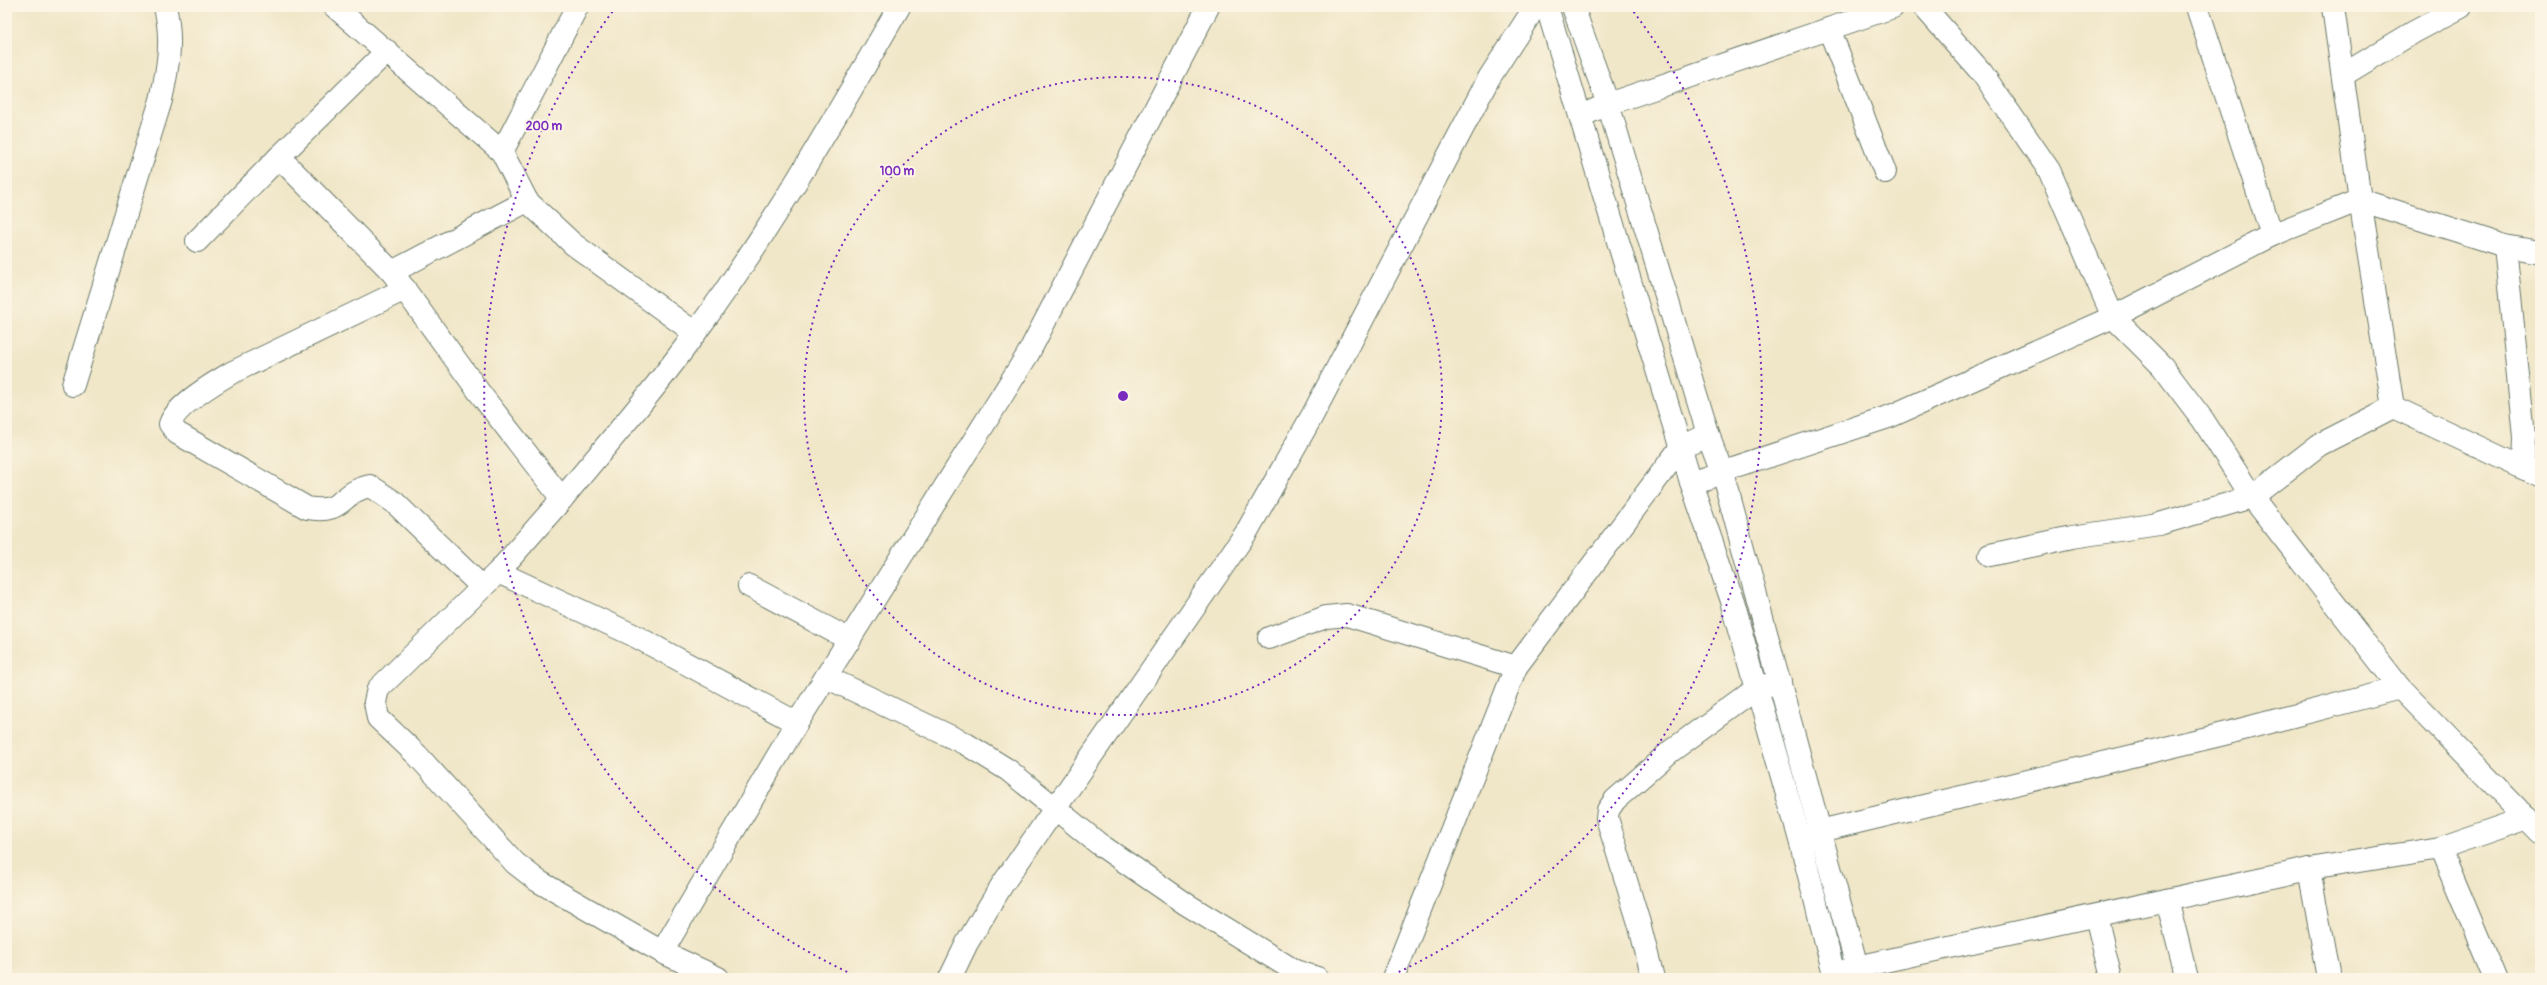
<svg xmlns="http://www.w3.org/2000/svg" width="2547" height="985" font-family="Pangolin,sans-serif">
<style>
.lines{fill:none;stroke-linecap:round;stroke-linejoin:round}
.minor-casing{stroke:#687868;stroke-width:24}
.primary-casing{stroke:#687868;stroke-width:24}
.minor{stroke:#fff;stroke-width:22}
.primary{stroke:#fff;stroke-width:22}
.ring{fill:none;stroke:#7b2cbf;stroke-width:2;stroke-dasharray:2 4}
.centre{fill:#7b2cbf;stroke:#fcf5e5;stroke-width:2}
.ring-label{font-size:12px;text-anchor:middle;font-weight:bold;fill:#7b2cbf;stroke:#fcf5e5;stroke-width:4;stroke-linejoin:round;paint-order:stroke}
</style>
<rect width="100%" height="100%" fill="#fcf5e5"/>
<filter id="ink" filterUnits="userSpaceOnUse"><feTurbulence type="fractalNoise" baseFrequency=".025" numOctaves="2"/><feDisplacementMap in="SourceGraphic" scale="8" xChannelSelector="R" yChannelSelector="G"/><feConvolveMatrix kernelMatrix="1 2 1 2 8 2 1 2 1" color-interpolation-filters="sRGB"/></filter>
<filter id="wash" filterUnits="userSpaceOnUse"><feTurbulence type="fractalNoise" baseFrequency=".012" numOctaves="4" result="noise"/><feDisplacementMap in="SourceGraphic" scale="16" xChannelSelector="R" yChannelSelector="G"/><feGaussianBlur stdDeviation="0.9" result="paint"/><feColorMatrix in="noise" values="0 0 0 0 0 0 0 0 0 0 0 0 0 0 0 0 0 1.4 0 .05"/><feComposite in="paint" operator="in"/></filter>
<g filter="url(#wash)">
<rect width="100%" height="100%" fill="#f0e6c8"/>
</g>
<g filter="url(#ink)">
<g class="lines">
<defs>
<g id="minor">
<path d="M335 7 502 152"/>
<path d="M577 7 502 152 527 201 573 244 695 333"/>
<path d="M1924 7 1982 73 2049 170 2113 317 2162 366 2203 420 2252 497 2400 688 2540 832"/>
<path d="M2197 7 2272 235"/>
<path d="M1829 29 1885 172"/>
<path d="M387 51 279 157 392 272"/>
<path d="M2343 75 2414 32 2461 7"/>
<path d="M1581 116 1608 104 1893 7"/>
<path d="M527 201 392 272 479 392 562 499C607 444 655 390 696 332 772 228 835 118 899 7"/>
<path d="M197 241 279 157"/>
<path d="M2505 246 2524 436 2523 468"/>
<path d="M2540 252 2505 246 2360 200 2393 407 2540 476"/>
<path d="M405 289 231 373C214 383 176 405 170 424L177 433 307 508C345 515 339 492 370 486L394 502 482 587"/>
<path d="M73 385 161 100C168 68 173 40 165 7"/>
<path d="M1691 482 1891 416 2113 317 2272 235 2360 200 2333 7"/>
<path d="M562 499 498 572 378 689 375 702 378 718 417 755 515 863 538 881 662 952"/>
<path d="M1990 555 2072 537 2159 524 2252 497 2319 445 2393 407"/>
<path d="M498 572 633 635 797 723 1028 354 1208 7"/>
<path d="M749 586 850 640"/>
<path d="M1269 638 1326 617 1347 615 1516 667"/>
<path d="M826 677 966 744 1008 770 1099 844 1186 904 1295 971 1317 978"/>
<path d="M1802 839 1820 831 2224 734 2400 688"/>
<path d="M2440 848 2495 978"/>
<path d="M2309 869 2329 978"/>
<path d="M2167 900 2187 978"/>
<path d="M2096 916 2111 978"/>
<path d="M1834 974 1857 967 2309 869 2440 848 2527 818"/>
<path d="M718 978 662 952 797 723"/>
<path d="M950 978 967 943 1002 885 1246 533 1312 416 1489 78 1535 7"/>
<path d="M1393 978 1516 667 1681 447 1708 434"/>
<path d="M1653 978 1639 923 1607 818 1608 810 1615 800 1671 751 1756 689 1780 681"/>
</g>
<g id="primary">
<path d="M1547 7 1691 482 1732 601 1800 840 1835 978"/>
<path d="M1573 7 1608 104 1708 434 1722 471 1860 978"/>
</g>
</defs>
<use href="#minor" class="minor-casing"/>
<use href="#primary" class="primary-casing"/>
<use href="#minor" class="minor"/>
<use href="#primary" class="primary"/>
</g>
</g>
<g class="ring">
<circle cx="1123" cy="396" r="319"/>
<path d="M858 977A639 639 0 0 1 616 7M1630 7A639 639 0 0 1 1388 977"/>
</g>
<circle cx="1123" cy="396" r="6" class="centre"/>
<g class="ring-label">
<text x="544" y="130">200 m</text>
<text x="897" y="175">100 m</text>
</g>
<rect width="2547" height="985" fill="none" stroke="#fcf5e5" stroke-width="24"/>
</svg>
